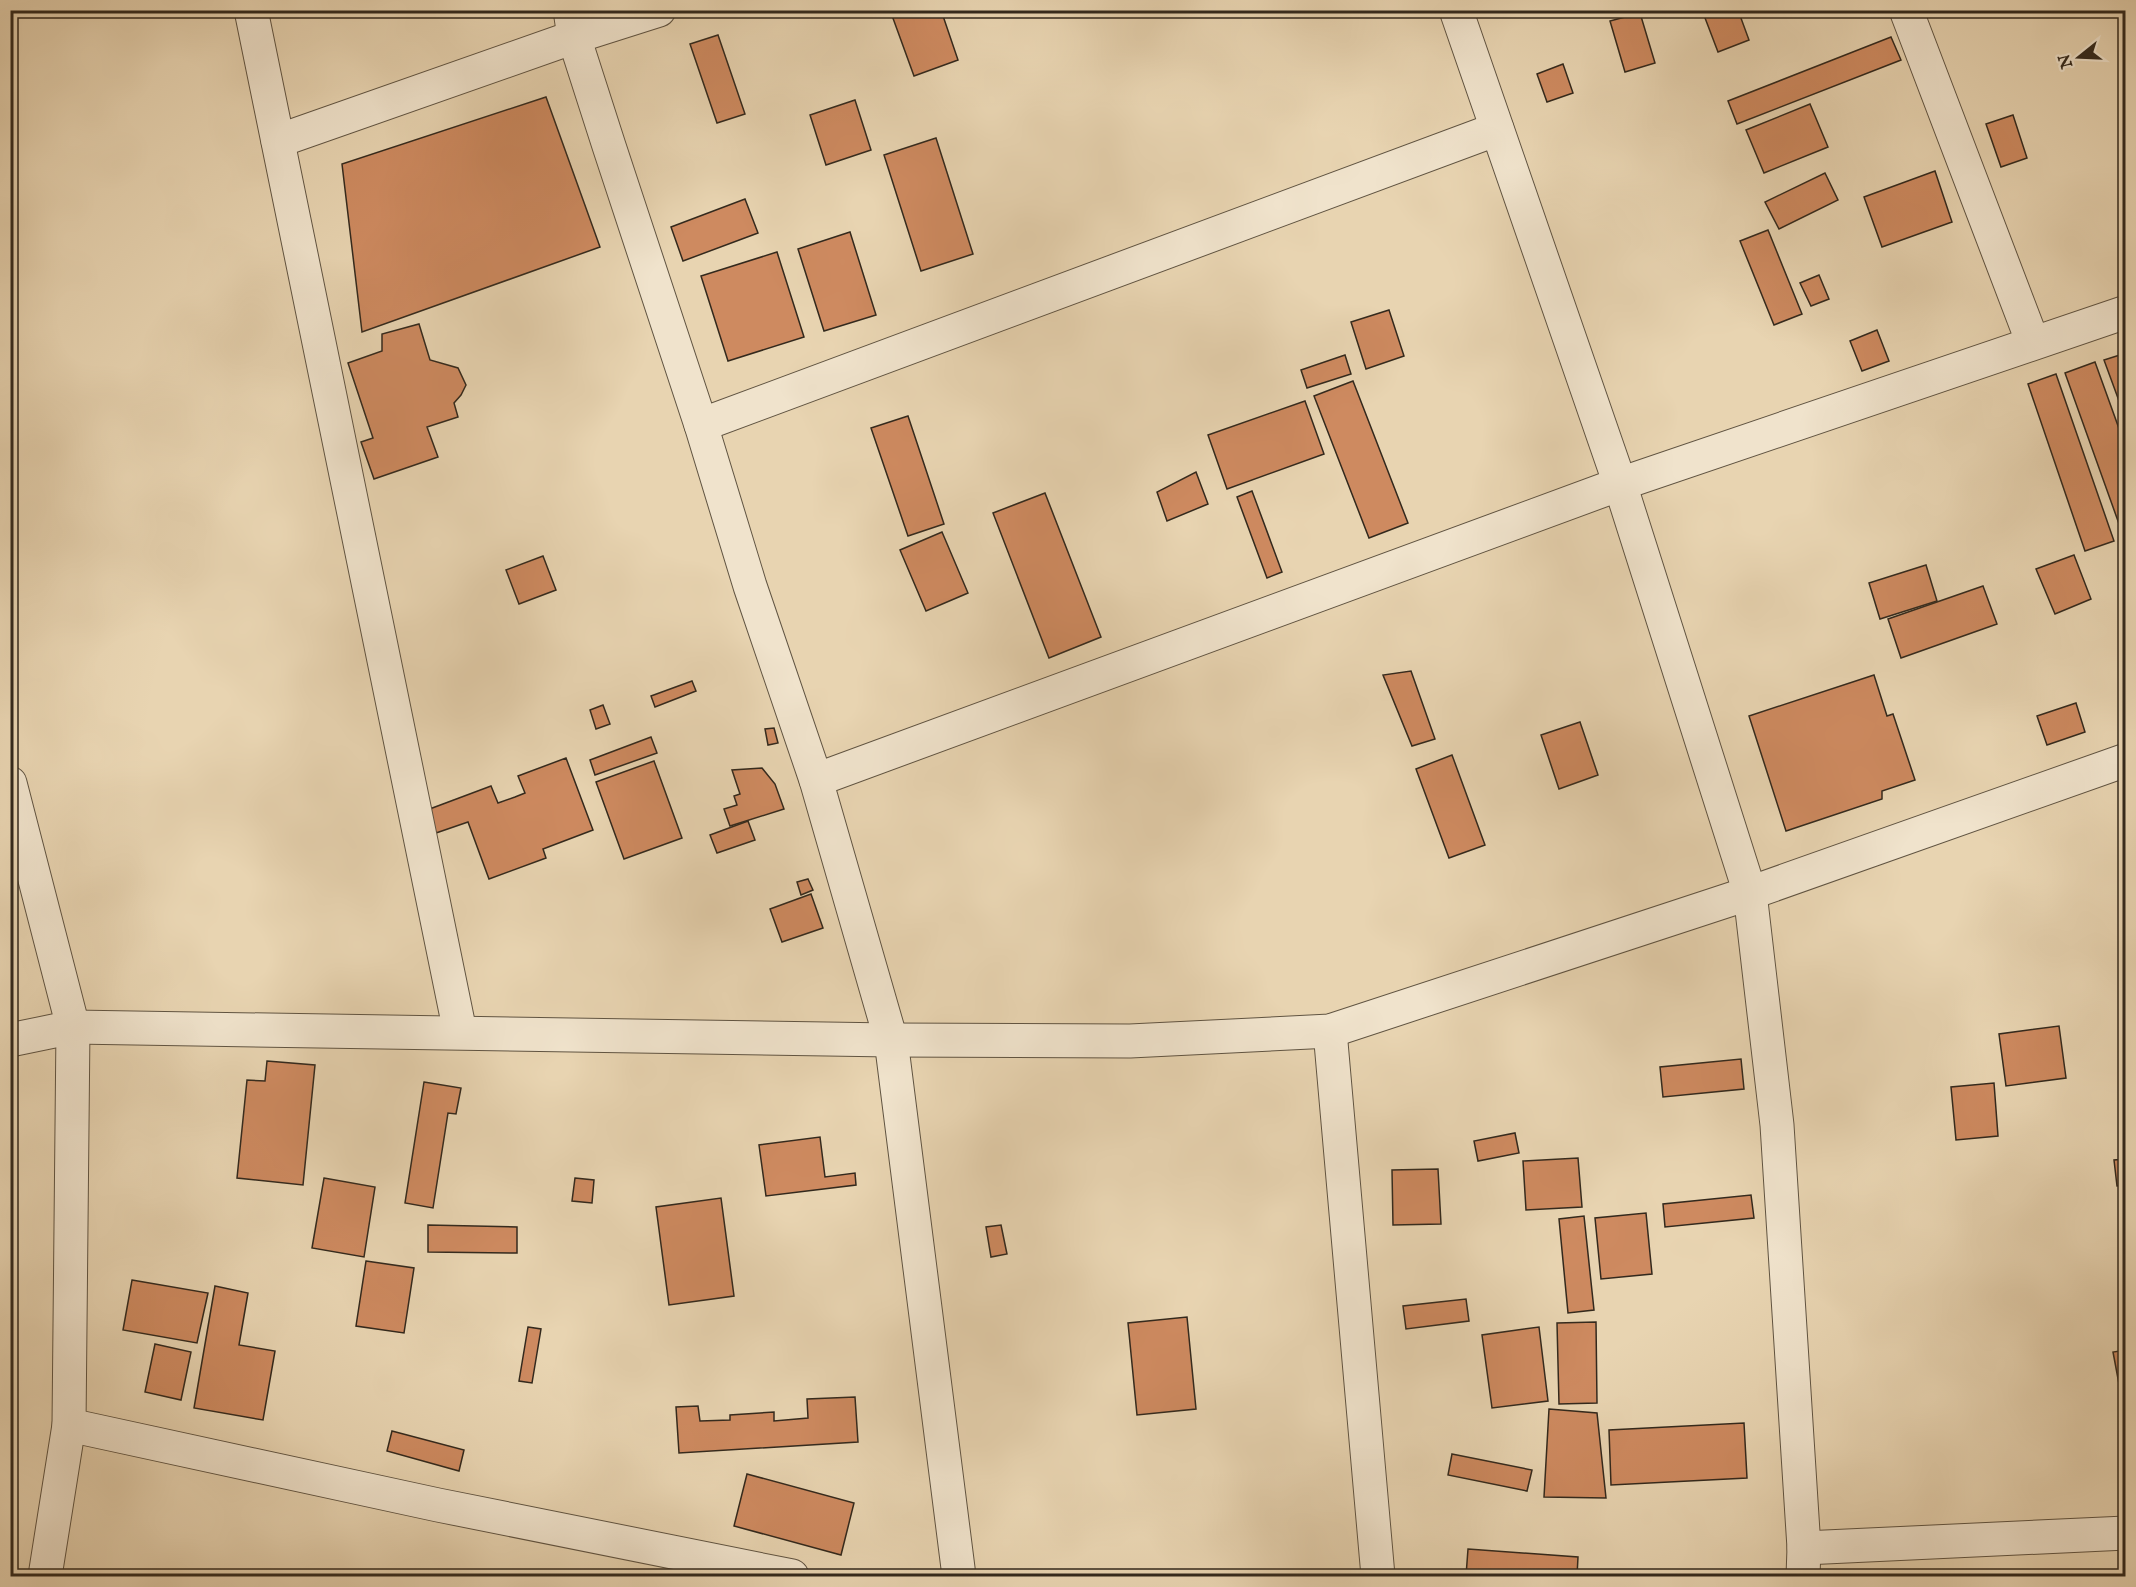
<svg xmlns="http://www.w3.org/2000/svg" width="2136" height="1587" font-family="'IM FELL English',serif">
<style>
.building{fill:#ce8a60;stroke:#33291d;stroke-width:1.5}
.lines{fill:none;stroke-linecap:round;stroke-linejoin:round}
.minor-casing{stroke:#605442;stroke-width:35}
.minor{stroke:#f0e3cc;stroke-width:33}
</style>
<rect width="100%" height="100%" fill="#e8d4b1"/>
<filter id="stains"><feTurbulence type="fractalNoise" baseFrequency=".00333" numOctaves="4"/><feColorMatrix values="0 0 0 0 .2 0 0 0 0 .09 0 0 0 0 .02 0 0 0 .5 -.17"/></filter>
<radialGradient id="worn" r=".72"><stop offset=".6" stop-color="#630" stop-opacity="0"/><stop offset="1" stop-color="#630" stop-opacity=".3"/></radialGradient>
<g class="building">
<path d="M890 10H941L958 60 914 76Z"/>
<path d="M1702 10H1738L1749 40 1718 52Z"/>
<path d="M1640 13 1655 63 1625 72 1610 21Z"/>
<path d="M718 35 745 114 717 123 690 44Z"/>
<path d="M1891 37 1901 60 1737 124 1728 101Z"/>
<path d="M1563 64 1573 93 1547 102 1537 74Z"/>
<path d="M546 97 600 247 362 332 342 164Z"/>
<path d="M855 100 871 150 826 165 810 115Z"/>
<path d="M1810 104 1828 147 1764 173 1746 130Z"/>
<path d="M2013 115 2027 158 2001 167 1986 124Z"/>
<path d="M936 138 973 254 921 271 884 155Z"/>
<path d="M1935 171 1952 222 1882 247 1864 197Z"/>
<path d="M1825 173 1838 200 1779 229 1765 202Z"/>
<path d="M745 199 758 233 683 261 671 227Z"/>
<path d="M1768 230 1802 314 1774 325 1740 241Z"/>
<path d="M850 232 876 315 824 331 798 249Z"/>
<path d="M777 252 804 337 728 361 701 276Z"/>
<path d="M1819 275 1829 299 1811 306 1800 283Z"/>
<path d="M1389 310 1404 356 1366 369 1351 322Z"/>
<path d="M419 324 430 360 458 368 466 385 461 395 454 403 458 417 427 427 438 457 374 479 361 442 373 438 348 363 382 351V334Z"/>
<path d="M1877 330 1889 361 1862 371 1850 341Z"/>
<path d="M2126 353V420L2104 360Z"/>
<path d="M1345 355 1351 374 1307 388 1301 370Z"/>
<path d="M2095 362 2126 448V534L2123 535 2065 373Z"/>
<path d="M2056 374 2114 541 2085 551 2028 384Z"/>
<path d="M1353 381 1408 523 1369 538 1314 396Z"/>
<path d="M1305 401 1324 454 1227 489 1208 435Z"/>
<path d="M908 416 944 524 908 536 871 428Z"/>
<path d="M1196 472 1208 504 1167 521 1157 492Z"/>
<path d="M1252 491 1282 572 1267 578 1237 497Z"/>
<path d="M1045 493 1101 637 1049 658 993 513Z"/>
<path d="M942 532 968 593 926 611 900 550Z"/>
<path d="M2074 555 2091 599 2055 614 2036 569Z"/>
<path d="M543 556 556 590 519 604 506 570Z"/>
<path d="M1926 565 1937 601 1880 619 1869 583Z"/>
<path d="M1983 586 1997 624 1901 658 1888 619Z"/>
<path d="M1411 671 1435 739 1412 746 1383 675Z"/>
<path d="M1874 675 1887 716 1893 714 1915 780 1882 791V799L1786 831 1749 716Z"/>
<path d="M692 681 696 691 655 707 651 696Z"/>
<path d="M2076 703 2085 732 2047 745 2037 716Z"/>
<path d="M603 705 610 724 596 729 590 710Z"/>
<path d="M1580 722 1598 775 1559 789 1541 735Z"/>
<path d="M774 728 778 743 768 745 765 729Z"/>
<path d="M651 737 657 753 595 775 590 760Z"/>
<path d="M1452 755 1485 845 1449 858 1416 769Z"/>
<path d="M566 758 593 830 543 849 546 858 489 879 468 822 436 833 427 810 491 786 498 803 515 797 525 793 518 776Z"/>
<path d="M654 761 682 838 624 859 596 782Z"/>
<path d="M762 768 775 784 784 809 730 826 724 809 737 805 734 796 740 794 732 770Z"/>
<path d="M748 821 755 840 717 853 710 835Z"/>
<path d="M808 879 813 890 801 895 797 882Z"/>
<path d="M811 894 823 928 782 942 770 909Z"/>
<path d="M2059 1026 2066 1078 2006 1086 1999 1034Z"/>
<path d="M1741 1059 1744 1089 1663 1097 1660 1067Z"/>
<path d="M267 1061 315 1065 303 1185 237 1178 247 1080 265 1081Z"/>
<path d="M424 1082 461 1088 456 1114 448 1113 433 1208 405 1203Z"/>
<path d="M1994 1083 1998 1136 1956 1140 1951 1087Z"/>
<path d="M1515 1133 1519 1153 1478 1161 1474 1141Z"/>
<path d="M820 1137 825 1177 855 1173 856 1185 766 1196 759 1145Z"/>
<path d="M1578 1158 1582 1207 1526 1210 1523 1161Z"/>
<path d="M2126 1159V1185L2117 1186 2114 1160Z"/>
<path d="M1438 1169 1441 1224 1393 1225 1392 1170Z"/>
<path d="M324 1178 375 1187 364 1257 312 1248Z"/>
<path d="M575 1178 594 1180 592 1203 572 1201Z"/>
<path d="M1751 1195 1754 1218 1665 1227 1663 1204Z"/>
<path d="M721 1198 734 1296 669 1305 656 1207Z"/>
<path d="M1646 1213 1652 1274 1601 1279 1595 1218Z"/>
<path d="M1584 1216 1594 1310 1568 1313 1559 1219Z"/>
<path d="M428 1225 517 1227V1253L428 1252Z"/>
<path d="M1001 1225 1007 1254 991 1257 986 1227Z"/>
<path d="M366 1261 414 1268 404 1333 356 1326Z"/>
<path d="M132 1280 208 1293 197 1343 123 1330Z"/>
<path d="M215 1286 248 1293 239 1345 275 1351 263 1420 194 1408Z"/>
<path d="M1466 1299 1469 1321 1406 1329 1403 1306Z"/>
<path d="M1187 1317 1196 1409 1137 1415 1128 1323Z"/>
<path d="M1596 1322 1597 1403 1559 1404 1557 1323Z"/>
<path d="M528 1327 541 1329 532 1383 519 1381Z"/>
<path d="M1539 1327 1548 1401 1492 1408 1482 1335Z"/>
<path d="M155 1344 191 1352 181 1400 145 1392Z"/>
<path d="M2126 1350V1399L2122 1400 2113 1352Z"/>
<path d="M855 1397 858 1442 679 1453 676 1407 698 1406 700 1421 730 1420V1415L774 1412V1421L808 1418 807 1399Z"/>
<path d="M1549 1409 1597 1413 1606 1498 1544 1497Z"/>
<path d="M1744 1423 1747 1478 1611 1485 1609 1430Z"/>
<path d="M392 1431 464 1450 459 1471 387 1451Z"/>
<path d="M1452 1454 1532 1470 1527 1491 1448 1475Z"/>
<path d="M747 1474 854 1503 841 1555 734 1526Z"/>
<path d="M1468 1549 1578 1557 1577 1576H1466Z"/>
</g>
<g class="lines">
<defs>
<g id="minor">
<path d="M251 10 460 1032"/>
<path d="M570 10 574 37 609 146 701 425 750 586 816 780 891 1040 959 1576"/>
<path d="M1456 10 1620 484 1750 893 1777 1125 1804 1548 1803 1576"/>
<path d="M1906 10 2033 343"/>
<path d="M278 141 574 37 659 10"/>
<path d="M701 425 1497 129"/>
<path d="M816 780 1620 484 2126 312"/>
<path d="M10 783 73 1027 69 1425 45 1576"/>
<path d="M1330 1031 1378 1576"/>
<path d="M10 1040 73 1027 891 1040 1130 1041 1330 1031 1750 893 2126 760"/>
<path d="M69 1425 438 1505 792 1576"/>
<path d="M1804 1548 2126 1533"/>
</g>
</defs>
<use href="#minor" class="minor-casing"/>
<use href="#minor" class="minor"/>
</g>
<rect width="2136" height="1587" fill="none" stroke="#e8d4b1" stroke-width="36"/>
<rect x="12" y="12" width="2112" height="1563" fill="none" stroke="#33291d" stroke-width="3"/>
<rect x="18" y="18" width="2100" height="1551" fill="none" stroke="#33291d" stroke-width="1.5"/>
<g transform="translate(2079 57) rotate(252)" stroke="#f0e3cc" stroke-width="4.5" paint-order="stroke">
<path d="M0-4.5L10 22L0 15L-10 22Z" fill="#33291d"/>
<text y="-9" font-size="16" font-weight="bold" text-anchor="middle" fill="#33291d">N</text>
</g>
<rect width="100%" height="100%" filter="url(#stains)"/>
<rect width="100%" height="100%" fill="url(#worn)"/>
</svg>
